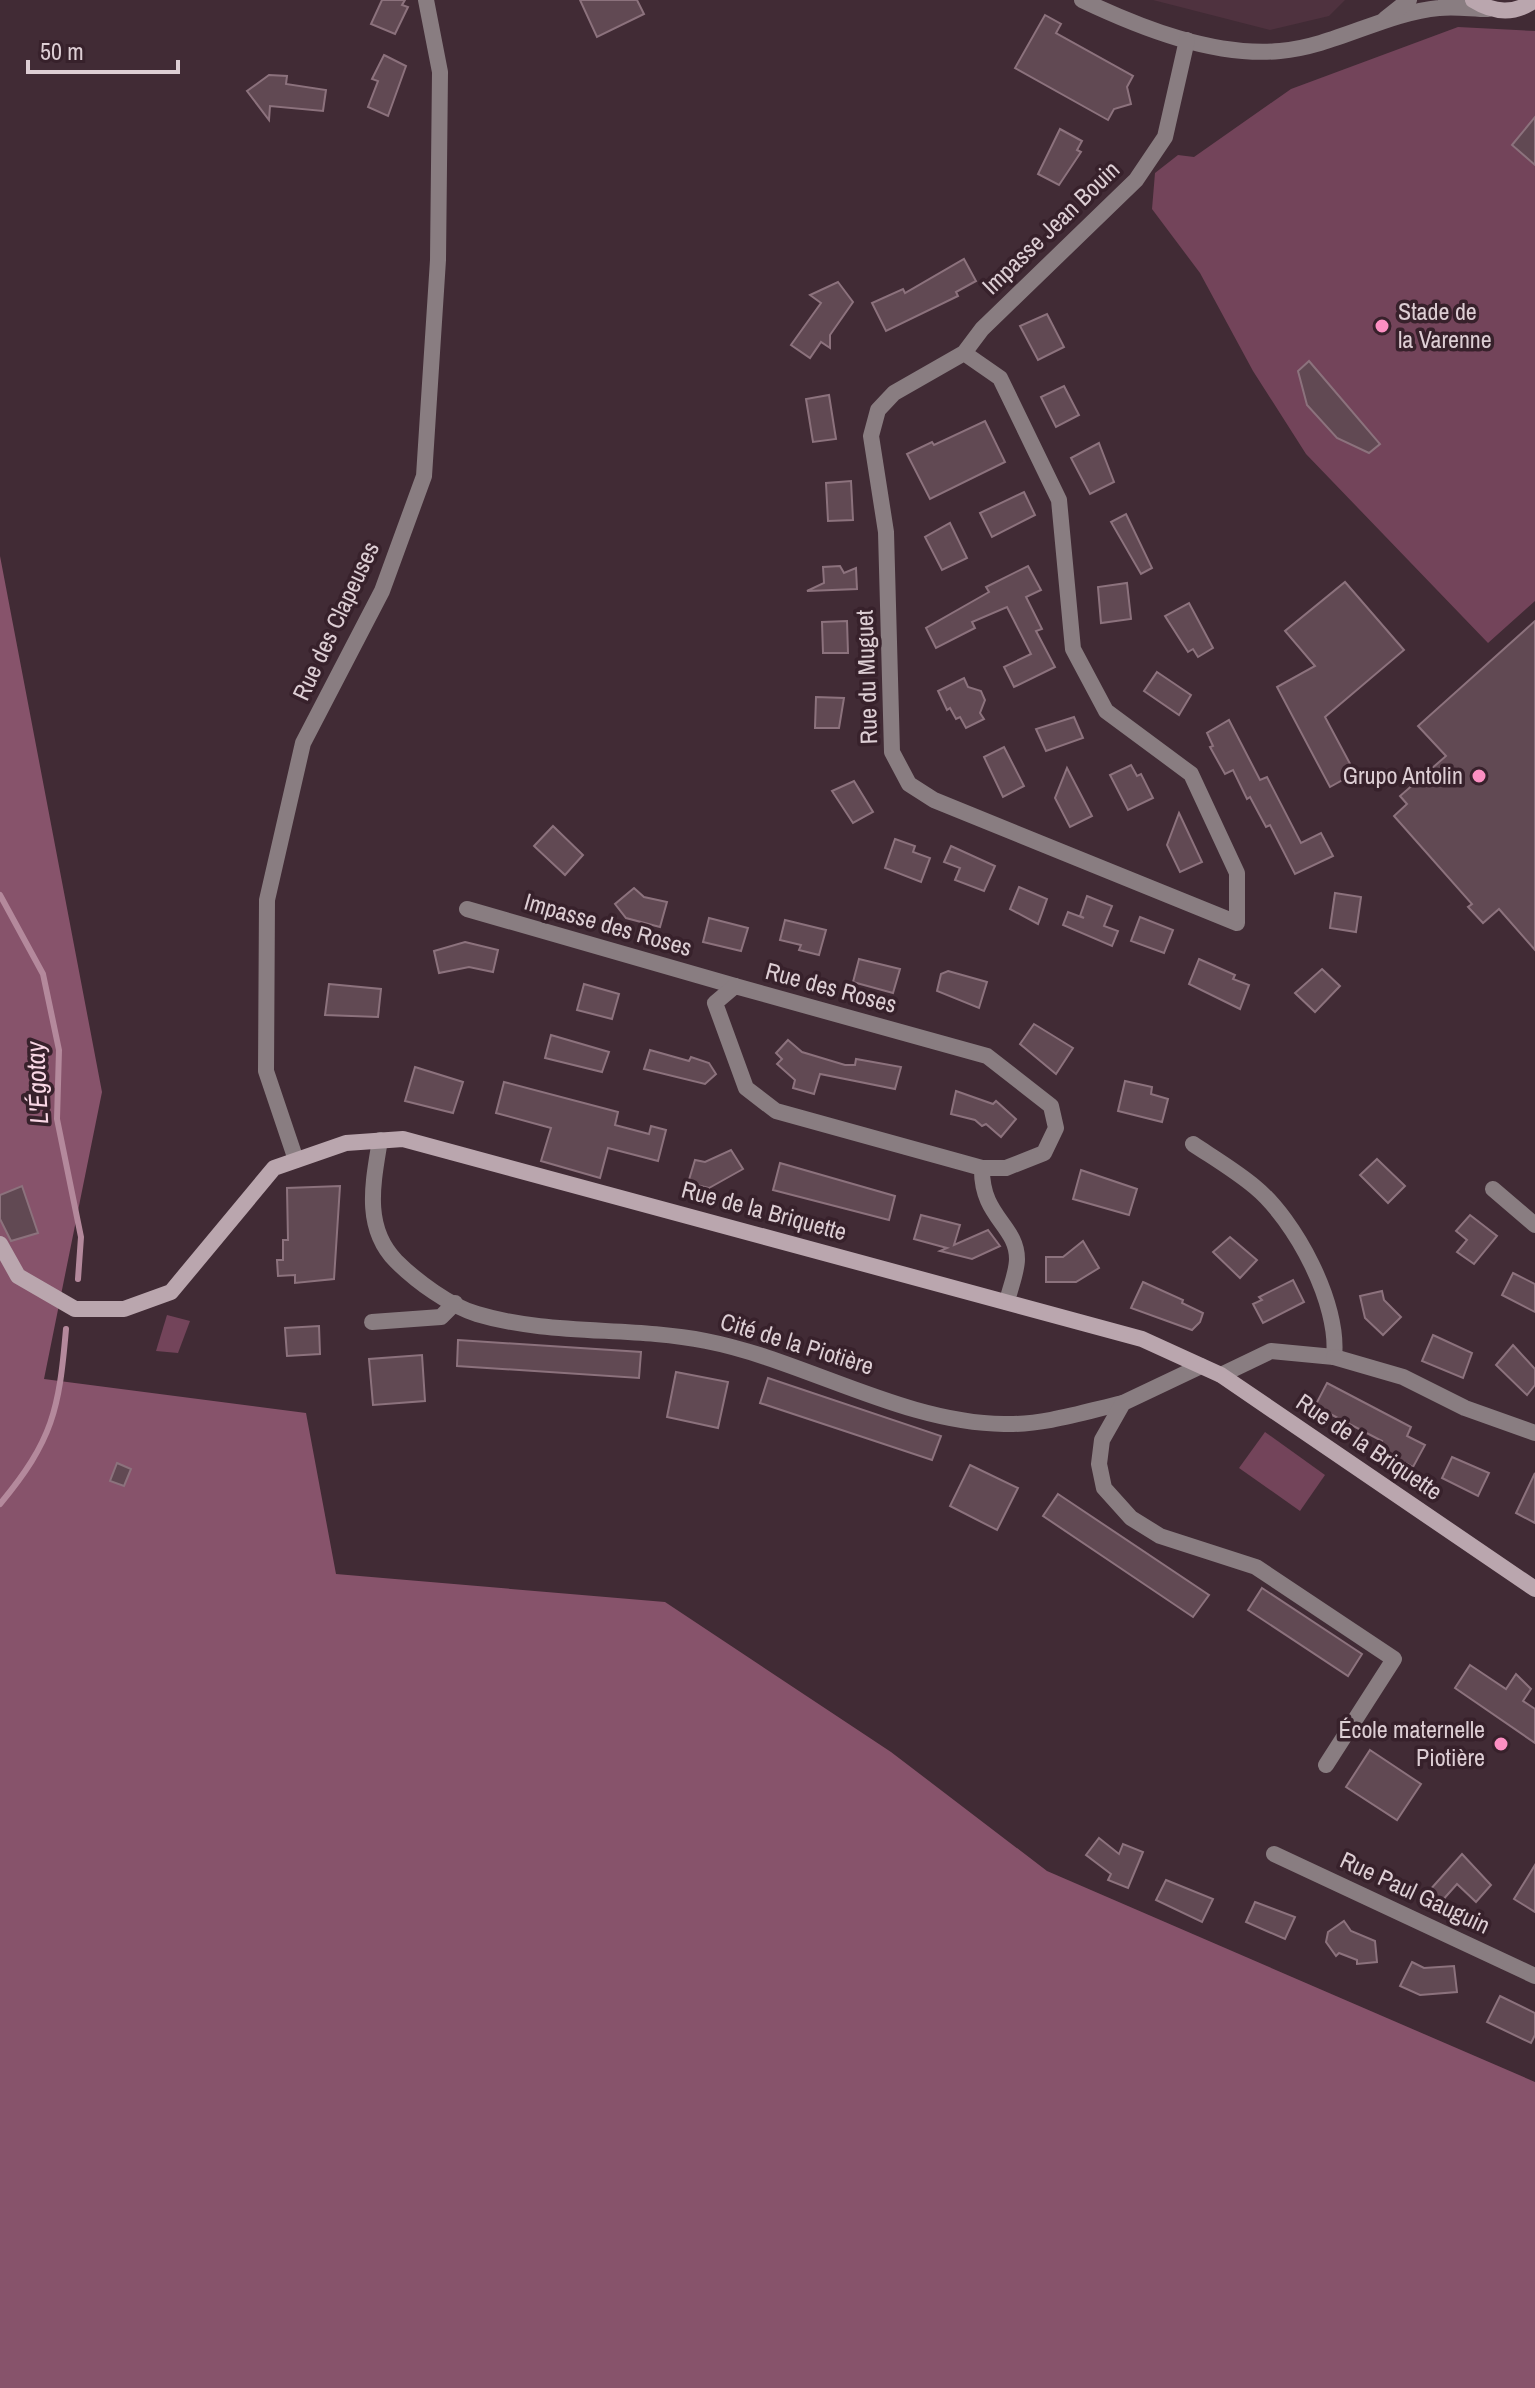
<svg xmlns="http://www.w3.org/2000/svg" width="1535" height="2388" font-family="'Archivo Narrow',sans-serif">
<style>
.built{fill:#4f323f}
.green{fill:#73445a}
.forest{fill:#87536b}
.lines{fill:none;stroke-linecap:round;stroke-linejoin:round}
.stream{stroke:#b4899c;stroke-width:6}
.building{fill:#614953;stroke:#8c727d;stroke-width:2}
.minor{stroke:#897d81;stroke-width:16}
.tertiary{stroke:#897d81;stroke-width:16}
.secondary{stroke:#baa6ae;stroke-width:16}
.poi-dot{fill:#fc8fc2;stroke:#37212b;stroke-width:3}
.labels{text-anchor:middle;stroke-width:7;stroke-linejoin:round;paint-order:stroke}
.street-label{font-size:24px;fill:#ddced4;stroke:#37212b}
.poi-label{font-size:24px;fill:#ddced4;stroke:#37212b;text-anchor:end}
.water-label{font-size:26px;font-style:italic;fill:#f9d7e5;stroke:#37212b}
</style>
<rect width="100%" height="100%" fill="#412b35"/>
<path class="built" d="M1153 0H1345L1329 16 1270 30Z"/>
<g class="green">
<path d="M1458 27 1535 31V601L1488 643 1306 454 1253 371 1200 273 1152 209 1155 173 1178 155 1194 157 1291 89Z"/>
<path d="M167 1315 190 1321 178 1353 156 1351Z"/>
<path d="M1265 1432 1325 1475 1300 1511 1239 1468Z"/>
</g>
<path class="forest" d="M0 556 102 1092 44 1379 306 1413 336 1574 665 1602 891 1752 1047 1871 1535 2082V2388H0Z"/>
<g class="lines">
<g class="stream">
<path d="M0 895 43 974 59 1050 57 1119 81 1237 78 1279"/>
<path d="M0 1504C53 1440 59 1410 66 1329"/>
</g>
</g>
<g class="building">
<path d="M382 0H405L402 5 408 7 395 34 371 24Z"/>
<path d="M580 0H637L644 14 597 37Z"/>
<path d="M1045 15 1061 24 1056 33 1133 76 1127 87 1131 104 1114 109 1108 120 1015 68Z"/>
<path d="M384 55 406 66 388 116 368 107 378 81 372 79Z"/>
<path d="M269 75 287 76 286 84 326 90 323 111 270 106 269 120 247 91Z"/>
<path d="M1535 117V165L1512 145Z"/>
<path d="M1060 129 1082 141 1077 150 1081 152 1059 185 1038 174Z"/>
<path d="M964 259 976 281 956 292 958 296 886 331 872 303 903 289 905 293Z"/>
<path d="M838 282 853 302 830 335V348L821 342 810 358 791 345 821 303 810 295Z"/>
<path d="M1047 314 1064 347 1038 360 1020 326Z"/>
<path d="M1309 361 1380 444 1369 453 1337 438 1307 405 1298 371Z"/>
<path d="M1064 386 1079 415 1056 427 1041 397Z"/>
<path d="M829 395 836 439 813 442 806 399Z"/>
<path d="M985 421 1005 462 930 499 907 454 932 442 934 445Z"/>
<path d="M1099 443 1114 482 1090 494 1071 458Z"/>
<path d="M851 481 853 520 828 521 826 483Z"/>
<path d="M1024 492 1035 515 992 537 980 513Z"/>
<path d="M1126 514 1152 568 1141 574 1111 522Z"/>
<path d="M950 523 967 558 942 570 925 537Z"/>
<path d="M840 566 844 573 856 568 857 589 807 591 824 583 823 567Z"/>
<path d="M1028 566 1041 590 1026 597 1042 629 1036 631 1055 667 1014 687 1004 667 1031 654 1007 607 972 622 975 628 936 648 926 628 989 592 986 587Z"/>
<path d="M1345 582 1404 650 1325 717 1355 773 1330 787 1277 687 1315 666 1285 631Z"/>
<path d="M1127 583 1131 619 1101 623 1098 587Z"/>
<path d="M1189 603 1213 648 1198 657 1193 649 1188 652 1165 616Z"/>
<path d="M847 621 848 653H823L822 622Z"/>
<path d="M1535 621V950L1499 909 1483 923 1468 907 1472 904 1394 816 1407 804 1400 796 1446 756 1418 726Z"/>
<path d="M1157 672 1191 695 1179 715 1144 691Z"/>
<path d="M964 678 968 687 981 691 985 700 980 713 984 719 966 728 960 717 956 719 950 708 947 710 938 691Z"/>
<path d="M816 697 844 698 839 728H815Z"/>
<path d="M1074 717 1083 738 1046 751 1036 729Z"/>
<path d="M1229 720 1260 780 1267 777 1301 843 1321 833 1333 856 1295 874 1270 825 1266 827 1250 797 1247 799 1233 770 1225 774 1210 747 1213 746 1207 733Z"/>
<path d="M1004 747 1024 786 1003 797 984 757Z"/>
<path d="M1131 765 1137 776 1141 774 1153 798 1128 810 1110 775Z"/>
<path d="M1067 768 1092 816 1070 827 1055 798Z"/>
<path d="M854 781 873 812 853 823 832 791Z"/>
<path d="M1179 813 1202 862 1180 872 1167 845Z"/>
<path d="M553 826 583 855 565 875 534 846Z"/>
<path d="M895 839 915 846 913 852 930 858 921 882 885 868Z"/>
<path d="M951 846 995 866 984 891 955 880 960 868 944 862Z"/>
<path d="M1019 887 1047 899 1038 924 1010 909Z"/>
<path d="M634 888 644 897 667 902 660 927 626 918 615 904Z"/>
<path d="M1335 893 1361 897 1356 932 1330 928Z"/>
<path d="M1087 896 1112 906 1104 926 1118 931 1112 946 1063 925 1068 912 1084 918 1080 916Z"/>
<path d="M1140 917 1173 930 1164 953 1131 941Z"/>
<path d="M709 918 748 928 741 951 703 942Z"/>
<path d="M785 920 826 930 819 955 799 950 801 945 780 940Z"/>
<path d="M465 942 498 950 493 972 469 967 439 973 434 951Z"/>
<path d="M859 959 900 969 893 993 853 982Z"/>
<path d="M1199 959 1235 975 1233 979 1249 985 1240 1009 1189 984Z"/>
<path d="M1322 969 1340 986 1315 1012 1295 993Z"/>
<path d="M948 971 987 982 979 1008 937 991 941 974Z"/>
<path d="M329 984 381 989 378 1017 325 1015Z"/>
<path d="M584 984 619 994 612 1019 577 1010Z"/>
<path d="M1034 1024 1073 1048 1056 1074 1020 1044Z"/>
<path d="M551 1035 609 1052 602 1072 545 1058Z"/>
<path d="M788 1040 802 1052 845 1065H855L856 1059 901 1067 895 1089 820 1074 814 1094 793 1088 795 1080 777 1064 782 1059 776 1053Z"/>
<path d="M650 1050 689 1061 691 1057 709 1063 716 1074 705 1084 644 1069Z"/>
<path d="M415 1067 463 1082 453 1113 405 1101Z"/>
<path d="M1125 1081 1152 1087 1151 1094 1168 1099 1162 1122 1118 1111Z"/>
<path d="M504 1082 618 1112 615 1125 649 1134 651 1126 666 1130 658 1161 608 1148 600 1178 541 1161 551 1128 496 1113Z"/>
<path d="M956 1091 993 1104 996 1101 1016 1119 1001 1137 986 1124 982 1126 975 1120 951 1114Z"/>
<path d="M731 1150 743 1169 709 1188 688 1183 695 1160 705 1162Z"/>
<path d="M1377 1159 1405 1186 1388 1203 1360 1175Z"/>
<path d="M780 1163 895 1196 889 1220 773 1190Z"/>
<path d="M1081 1170 1137 1189 1129 1215 1073 1199Z"/>
<path d="M22 1186 38 1233 11 1241 0 1219V1195Z"/>
<path d="M340 1186 334 1279 295 1283V1275L278 1276 277 1260H283V1240H288L287 1188Z"/>
<path d="M921 1215 960 1225 954 1245 988 1230 1000 1246 972 1259 940 1251 947 1248 914 1239Z"/>
<path d="M1470 1215 1497 1236 1474 1264 1457 1252 1467 1240 1456 1231Z"/>
<path d="M1230 1237 1257 1260 1240 1278 1213 1252Z"/>
<path d="M1083 1241 1099 1268 1076 1282H1046V1257H1063Z"/>
<path d="M1513 1273 1535 1284V1312L1502 1295Z"/>
<path d="M1293 1280 1304 1302 1263 1323 1253 1304 1262 1300 1259 1297Z"/>
<path d="M1143 1282 1183 1300 1182 1303 1203 1313 1200 1322 1192 1330 1131 1308Z"/>
<path d="M1382 1291 1384 1300 1401 1317 1383 1335 1365 1318 1360 1296Z"/>
<path d="M319 1326 320 1354 287 1356 285 1328Z"/>
<path d="M1433 1335 1472 1353 1463 1378 1422 1361Z"/>
<path d="M458 1340 641 1352 639 1378 457 1366Z"/>
<path d="M1513 1345 1535 1369V1385L1527 1395 1496 1365Z"/>
<path d="M422 1355 425 1401 373 1405 369 1359Z"/>
<path d="M676 1372 728 1382 718 1428 667 1417Z"/>
<path d="M768 1378 941 1436 932 1460 760 1403Z"/>
<path d="M1327 1383 1411 1427 1407 1436 1425 1445 1413 1467 1378 1449 1382 1441 1315 1406Z"/>
<path d="M1452 1457 1489 1473 1478 1496 1442 1478Z"/>
<path d="M117 1463 131 1469 124 1486 110 1481Z"/>
<path d="M970 1465 1018 1488 997 1530 950 1506Z"/>
<path d="M1535 1473V1523L1516 1513Z"/>
<path d="M1058 1494 1209 1595 1193 1617 1043 1516Z"/>
<path d="M1262 1588 1362 1654 1348 1676 1248 1610Z"/>
<path d="M1470 1665 1506 1689 1516 1674 1531 1689 1523 1701 1535 1709V1743L1455 1688Z"/>
<path d="M1370 1750 1421 1784 1397 1820 1346 1787Z"/>
<path d="M1099 1838 1119 1854 1123 1844 1143 1852 1128 1888 1108 1880 1111 1874 1086 1855Z"/>
<path d="M1462 1854 1491 1885 1476 1902 1457 1884 1441 1902 1429 1891Z"/>
<path d="M1535 1865V1912L1514 1899Z"/>
<path d="M1166 1880 1213 1899 1202 1922 1156 1900Z"/>
<path d="M1255 1902 1295 1917 1285 1939 1246 1922Z"/>
<path d="M1344 1921 1351 1931 1375 1941 1377 1962 1357 1964V1960L1339 1953 1336 1956 1326 1942 1328 1932Z"/>
<path d="M1412 1962 1424 1968 1454 1966 1457 1992 1420 1995 1400 1986Z"/>
<path d="M1500 1996 1535 2013V2035L1531 2043 1487 2022Z"/>
</g>
<g class="lines">
<g class="minor">
<path d="M1082 0C1141 28 1214 57 1280 51 1335 46 1385 13 1439 8 1455 6 1472 9 1488 9"/>
<path d="M1385 19 1409 0"/>
<path d="M964 353 1000 378 1059 500 1073 649 1106 711 1191 774 1237 873V923L934 800 909 784 892 752 886 532 871 436 878 410 894 393 964 353 982 329 1136 180 1165 137 1187 40"/>
<path d="M467 909 735 986"/>
<path d="M380 1140C373 1183 363 1227 396 1261 416 1281 450 1306 477 1314 550 1336 631 1326 706 1341 804 1360 903 1423 1004 1424 1044 1425 1084 1412 1123 1403"/>
<path d="M1193 1144C1214 1158 1236 1171 1255 1187 1295 1220 1340 1304 1334 1357L1271 1351 1221 1375"/>
<path d="M982 1168H1006L1044 1153 1056 1128 1051 1106 987 1056 735 986 715 1003 746 1088 776 1111 982 1168C981 1217 1017 1225 1017 1259 1017 1272 1010 1288 1007 1302"/>
<path d="M1493 1189 1535 1225"/>
<path d="M372 1322 441 1317 455 1303"/>
<path d="M1334 1357 1403 1377 1465 1408 1535 1433"/>
<path d="M1201 1366 1123 1403 1102 1440 1099 1464 1104 1488 1131 1518 1160 1536 1256 1567 1394 1659 1326 1765"/>
<path d="M1274 1854 1535 1976"/>
</g>
<path class="tertiary" d="M296 1160 266 1071 267 900 303 743 382 591 424 476 438 260 440 72 426 0"/>
<g class="secondary">
<path d="M1473 0C1494 13 1514 15 1535 0"/>
<path d="M0 1244 18 1276 75 1309H124L171 1292 274 1168 346 1143 403 1139 1142 1339 1221 1375 1535 1589"/>
</g>
</g>
<g class="poi-dot">
<circle cx="1382" cy="326" r="8"/>
<circle cx="1479" cy="776" r="8"/>
<circle cx="1501" cy="1744" r="8"/>
</g>
<g class="labels">
<g class="street-label">
<text transform="translate(1051 228) rotate(-44)" y="8">Impasse Jean Bouin</text>
<text transform="translate(336 621) rotate(-65)" y="8">Rue des Clapeuses</text>
<text transform="translate(867 677) rotate(-92)" y="8">Rue du Muguet</text>
<text transform="translate(608 925) rotate(16)" y="8">Impasse des Roses</text>
<text transform="translate(831 988) rotate(15)" y="8">Rue des Roses</text>
<text transform="translate(764 1211) rotate(15)" y="8">Rue de la Briquette</text>
<text transform="translate(797 1344) rotate(17)" y="8">Cité de la Piotière</text>
<text transform="translate(1369 1447) rotate(34)" y="8">Rue de la Briquette</text>
<text transform="translate(1415 1893) rotate(25)" y="8">Rue Paul Gauguin</text>
</g>
<g class="poi-label">
<text x="1398" y="320" text-anchor="start">Stade de<tspan x="1398" dy="28">la Varenne</tspan></text>
<text x="1463" y="784">Grupo Antolin</text>
<text x="1485" y="1738">École maternelle<tspan x="1485" dy="28">Piotière</tspan></text>
</g>
<g class="water-label">
<text transform="translate(37 1083) rotate(-93)" y="9">L'Égotay</text>
</g>
</g>
<path d="M28 60v12h150v-12" fill="none" stroke="#ddced4" stroke-width="4"/>
<text x="40" y="60" font-size="24" fill="#ddced4" stroke="#37212b" stroke-width="6" paint-order="stroke">50 m</text>
</svg>
